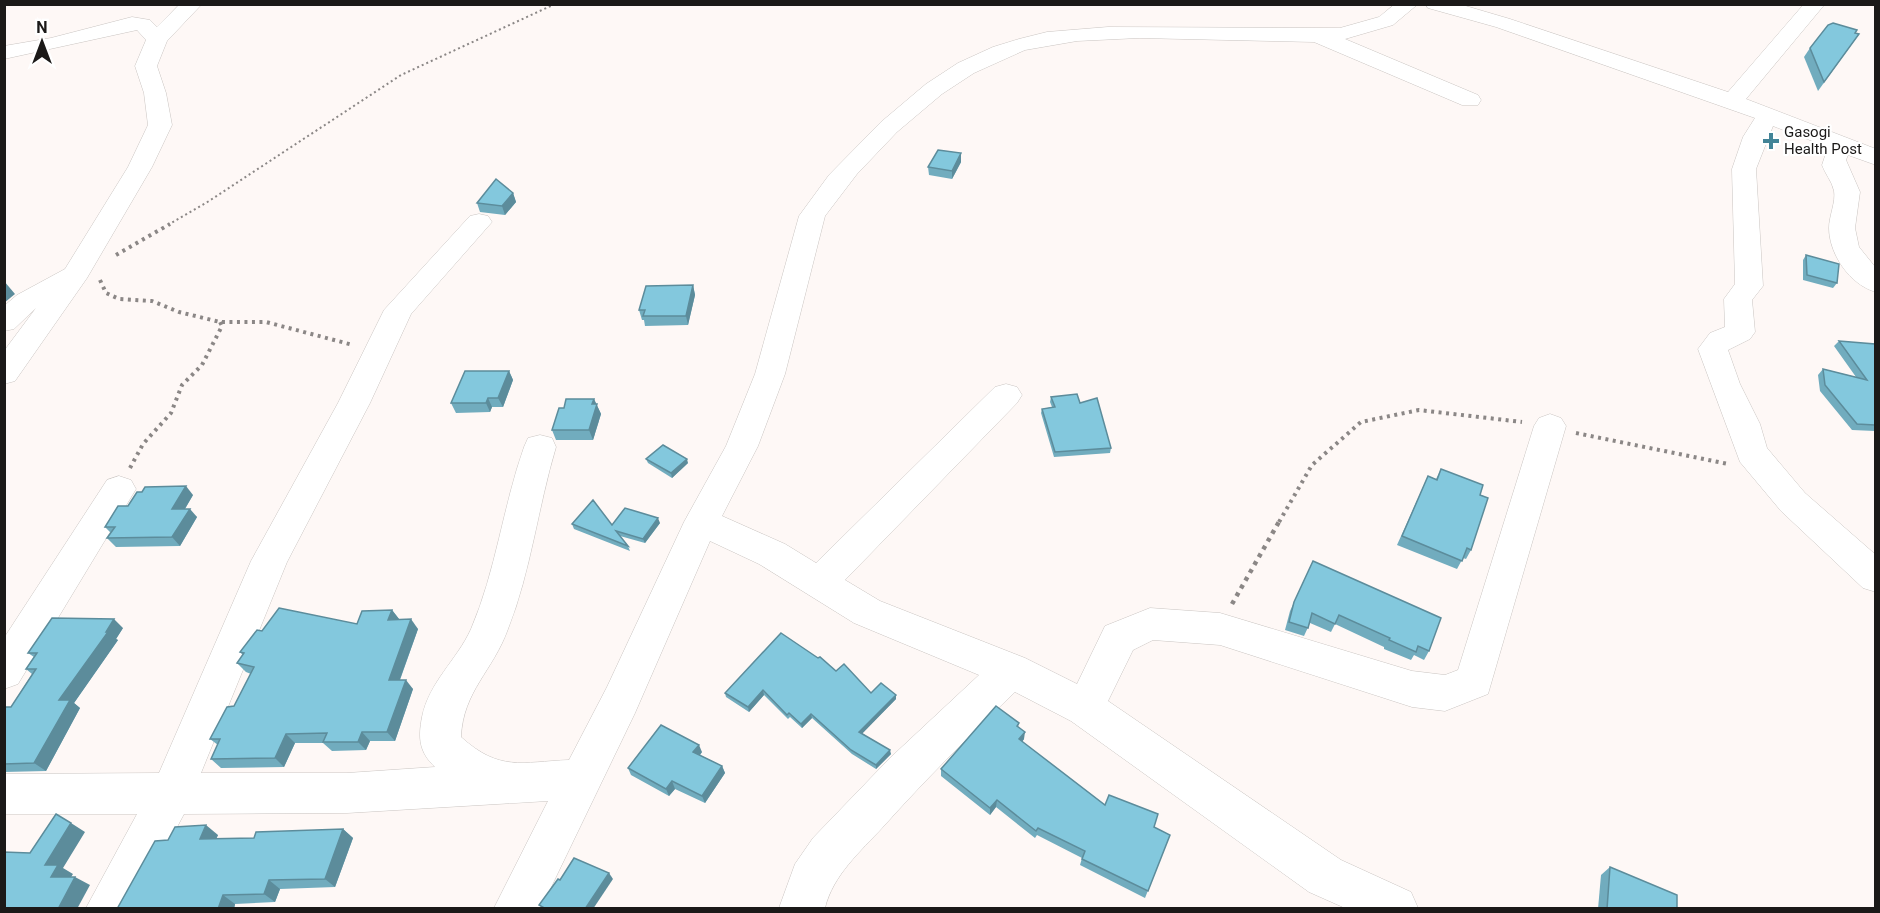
<svg xmlns="http://www.w3.org/2000/svg" width="1880" height="913" font-family="Roboto,sans-serif">
<style>
.lines{fill:none;stroke-linecap:round;stroke-linejoin:round}
.minor-casing{stroke:#cac5c2;stroke-width:1}
.path-far2{stroke:#8b8786;stroke-width:2;stroke-dasharray:2 3;stroke-linecap:butt}
.path-far1{stroke:#8b8786;stroke-width:4;stroke-dasharray:3 4.5;stroke-linecap:butt}
.path{stroke:#8b8786;stroke-width:4.5;stroke-dasharray:4 5;stroke-linecap:butt}
.minor{fill:#fff;fill-rule:evenodd}
.wall{fill:#71acbe}
.shaded-wall{fill:#5c8c9b}
.building{fill:#83c8dd;stroke:#5c8c9b;stroke-width:1.5}
.poi-dot{fill:#438497;stroke:#fff;stroke-width:2}
.labels{text-anchor:middle;stroke-width:4.5;stroke-linejoin:round;paint-order:stroke}
.far-poi-label{font-size:15px;fill:#1b1918;stroke:#fff;text-anchor:start}
</style>
<rect width="100%" height="100%" fill="#fef8f6"/>
<g class="lines">
<defs>
<g id="minor">
<path d="M180 4H202L167 41 157 66 166 93 172 125 152 167 87 278 15 381 4 384V351L36 308 14 329 4 331V306L17 295 65 269 128 167 148 125 144 93 135 66 146 40 137 30 4 59V46L51 38 132 17 150 20 157 27Z"/>
<path d="M1395 4H1418L1393 25 1345 39 1478 95 1481 100 1478 105H1462L1314 42 1139 38 1077 41 1025 50 974 73 942 94 897 132 857 174 825 216 785 374 758 446 722 516 785 544 816 563 995 387 1006 384 1017 387 1022 395 1017 403 845 580 880 601 1025 658 1077 684 1105 626 1150 608 1220 613 1412 671 1445 675 1458 670 1534 426 1539 418 1550 414 1561 418 1566 426 1488 694 1445 711 1412 707 1220 645 1153 640 1133 650 1108 701 1341 860 1411 892 1418 908H1345L1309 892 1071 721 1015 692C970 735 925 780 883 827 860 852 833 875 825 908H779L795 864 813 838 890 758 979 675 854 623 759 564 710 541 635 713 541 908H494L548 801 347 813 184 814 134 908H86L137 814H4V774L159 773 251 561 338 403 384 310 470 216 479 214 488 216 492 222 411 314 370 403 287 562 201 773H347L435 767C419 752 418 738 422 717 429 682 457 660 471 629 496 571 503 506 524 447L528 438 540 435 552 438 556 447C538 507 531 571 508 629 493 671 463 691 461 737 500 772 521 762 569 760L607 687 684 522 726 446 755 374 799 216 829 175 881 122 926 84 958 63 993 47 1019 39 1047 32 1108 27 1340 28 1379 17Z"/>
<path d="M1425 4H1459L1510 19 1728 92 1804 4H1825L1746 99 1876 149V165L1848 155 1846 160 1860 192 1855 228 1859 247 1876 268V292C1850 285 1829 254 1829 228 1829 216 1836 202 1834 191 1832 181 1825 174 1822 165L1828 147 1773 126 1756 169 1763 286 1752 300 1755 332 1750 339 1728 350 1740 384 1760 424 1767 448 1805 493 1876 555V592L1863 588 1781 511 1740 462 1698 349 1710 333 1725 327 1724 299 1735 284 1732 169 1743 137 1755 118 1496 27 1428 8Z"/>
<path d="M119 476 131 480 136 489 18 684 4 689V638L107 480Z"/>
</g>
</defs>
<use href="#minor" class="minor-casing"/>
<path class="path-far2" d="M168 225 209 201 401 75 555 4"/>
<g class="path-far1">
<path d="M116 255 170 224"/>
<path d="M100 280 106 293 119 299 152 301 179 312 220 322H266L353 345"/>
<path d="M1576 433 1728 464"/>
<path d="M130 468 143 444 171 413 182 385 202 365 222 326 220 322"/>
<path d="M1279 522 1312 465 1361 422 1419 410 1522 422"/>
</g>
<path class="path" d="M1232 604 1280 520"/>
<use href="#minor" class="minor"/>
</g>
<g class="wall">
<path d="M1855 33 1859 34 1818 91 1804 57 1810 48Z"/>
<path d="M961 153V162L952 179 929 175 928 167Z"/>
<path d="M513 193 516 202 505 215 480 212 477 203Z"/>
<path d="M1806 255 1837 283 1833 288 1803 280V260Z"/>
<path d="M693 285 695 295 688 325 645 326 644 320H642L639 310Z"/>
<path d="M1839 341 1875 344V431L1852 430 1820 391 1818 375 1823 369 1856 377 1834 346Z"/>
<path d="M509 371 513 380 503 407H492L490 412 456 413 451 403Z"/>
<path d="M1051 397 1080 403 1111 448 1110 453 1054 457 1041 413 1042 409 1052 407 1050 402Z"/>
<path d="M594 399 601 414 593 440H556L552 430 564 408Z"/>
<path d="M646 459 688 463 672 478 648 463Z"/>
<path d="M1441 469 1480 495 1471 550 1466 559 1463 558 1457 569 1397 545 1428 476 1436 479Z"/>
<path d="M193 495 185 509 197 517 180 546 116 547 107 538 111 533 105 527 128 506Z"/>
<path d="M660 523 645 543 620 536 628 546 630 551 574 529 572 524 612 525Z"/>
<path d="M1313 561 1429 651 1424 660 1414 655 1411 660 1384 649V647L1335 624 1331 632 1310 623 1304 636 1285 630 1290 611Z"/>
<path d="M392 610 399 619 418 629 400 680 413 689 395 741H370L366 750 332 751 323 743H295L284 767 221 768 211 759 218 745 210 739 234 706 251 674 246 672 237 663 243 655 240 652 262 631 357 624Z"/>
<path d="M123 628 116 639 118 640 74 703 80 708 46 771 4 772V709L11 707 32 674 26 669 34 657 28 653Z"/>
<path d="M836 671 871 693 896 699 862 733 891 754 876 769 852 754 812 718 802 728 790 717 788 719 764 695 749 712 726 697 725 693Z"/>
<path d="M1019 723 1018 727 1024 739 1022 742 1105 805 1170 835 1145 898 1080 865 1082 858 1037 835 1035 838 996 807 990 815 941 776V769Z"/>
<path d="M702 752 700 755 722 766 725 773 705 803 675 789 669 796 631 775 628 768Z"/>
<path d="M343 829 353 838 335 887 280 889 275 902 235 904 234 909 168 840 218 835 216 839 254 838Z"/>
<path d="M1610 867 1677 909H1598L1601 875Z"/>
</g>
<g class="shaded-wall">
<path d="M961 153V162L952 179V171Z"/>
<path d="M513 193 516 202 505 215 502 206Z"/>
<path d="M4 281 15 294 4 303Z"/>
<path d="M693 285 695 295 688 325 686 316Z"/>
<path d="M509 371 513 380 503 407 498 398Z"/>
<path d="M488 398 492 407 490 412 486 403Z"/>
<path d="M594 399 601 414 593 440 589 430 592 404Z"/>
<path d="M687 459 688 463 672 478 671 473Z"/>
<path d="M186 486 193 495 180 517 172 509Z"/>
<path d="M190 509 197 517 180 546 172 537Z"/>
<path d="M658 518 660 523 645 543 643 539Z"/>
<path d="M392 610 399 619 388 620Z"/>
<path d="M114 619 123 628 116 639 118 640 74 703 80 708 46 771 34 763 59 700Z"/>
<path d="M411 619 418 629 396 690 389 680Z"/>
<path d="M406 680 413 689 395 741 387 732Z"/>
<path d="M763 690 764 695 749 712 748 707Z"/>
<path d="M896 695V699L860 736 859 732Z"/>
<path d="M811 714 812 718 802 728 801 724Z"/>
<path d="M362 732 370 741 366 750 358 742Z"/>
<path d="M1025 732 1024 739 1018 747 1019 739Z"/>
<path d="M286 734 295 743 284 767 275 758Z"/>
<path d="M699 745 702 752 696 760 693 752Z"/>
<path d="M890 750 891 754 876 769V765Z"/>
<path d="M722 766 725 773 705 803 702 796Z"/>
<path d="M672 781 675 789 669 796 666 789Z"/>
<path d="M997 800 996 807 990 815V808Z"/>
<path d="M71 823 85 832 63 868 73 874 66 885 51 877 45 865Z"/>
<path d="M206 825 218 835 212 848 200 839Z"/>
<path d="M343 829 353 838 335 887 325 879Z"/>
<path d="M609 873 613 879 593 909H585Z"/>
<path d="M75 877 90 885 77 909H58Z"/>
<path d="M269 880 280 889 275 902 264 894Z"/>
<path d="M223 895 235 904 234 909H218Z"/>
</g>
<g class="building">
<path d="M1833 23 1857 30 1855 33 1859 34 1824 82 1810 48 1828 25Z"/>
<path d="M938 150 961 153 952 171 928 167Z"/>
<path d="M496 179 513 193 502 206 477 203Z"/>
<path d="M1806 255 1839 264 1837 283 1807 275Z"/>
<path d="M693 285 686 316H643L645 310H639L646 286Z"/>
<path d="M1839 341 1875 344V425L1857 424 1825 385 1823 369 1867 380Z"/>
<path d="M465 371H509L498 398H488L486 403H451Z"/>
<path d="M1077 394 1080 403 1097 398 1111 448 1055 452 1042 409 1055 407 1051 397Z"/>
<path d="M566 399H594L592 404H597L589 430H552L559 408H564Z"/>
<path d="M663 445 687 459 671 473 646 459Z"/>
<path d="M1441 469 1483 485 1480 495 1488 498 1471 550 1467 548 1462 561 1402 536 1428 476 1437 480Z"/>
<path d="M186 486 172 509H190L172 537 107 538 115 527H105L118 506H128L137 492H142L145 487Z"/>
<path d="M593 500 612 525 625 508 658 518 643 539 616 531 628 546 572 524Z"/>
<path d="M1313 561 1441 618 1429 651 1418 646 1416 652 1389 640 1390 638 1339 615 1335 624 1312 613 1308 628 1289 622 1294 602Z"/>
<path d="M279 608 357 624 362 611 392 610 388 620 411 619 389 680H406L387 732H362L358 742H323L327 733 286 734 275 758 211 759 220 739H210L227 707 234 706 254 667 237 663 244 653 240 652 257 630 262 631Z"/>
<path d="M52 618 114 619 106 632H108L59 700H70L34 763 4 764V709L6 707H11L36 669H26L37 653H28Z"/>
<path d="M781 633 818 658 820 657 836 671 844 664 871 693 881 683 896 695 859 732 890 750 876 765 851 750 811 714 801 724 789 713 787 715 763 690 748 707 725 693Z"/>
<path d="M996 706 1019 723 1017 726 1025 732 1019 739 1105 805 1109 795 1158 814 1154 827 1170 835 1148 891 1082 859 1085 851 1038 828 1036 831 997 800 990 808 941 769Z"/>
<path d="M661 725 699 745 693 752 722 766 702 796 672 781 666 789 628 768Z"/>
<path d="M56 814 71 823 45 865H58L51 877H75L58 909H4V852L30 853Z"/>
<path d="M206 825 200 839 254 838 256 832 343 829 325 879 269 880 264 894 223 895 218 909H117L155 841 168 840 175 827Z"/>
<path d="M574 858 609 873 585 909H546L539 905 558 879 560 880Z"/>
<path d="M1610 867 1677 895V909H1607Z"/>
</g>
<path class="poi-dot" d="M1768 132h6v6h6v6h-6v6h-6v-6h-6v-6h6z"/>
<g class="labels">
<g class="far-poi-label">
<text x="1784" y="137">Gasogi<tspan x="1784" dy="17">Health Post</tspan></text>
</g>
</g>
<rect width="1880" height="913" fill="none" stroke="#1b1918" stroke-width="12"/>
<g transform="translate(42 42)" stroke="#ffffff" stroke-width="4.5" paint-order="stroke">
<path d="M0-4.5L10 22L0 15L-10 22Z" fill="#1b1918"/>
<text y="-9" font-size="16" font-weight="bold" text-anchor="middle" fill="#1b1918">N</text>
</g>
</svg>
